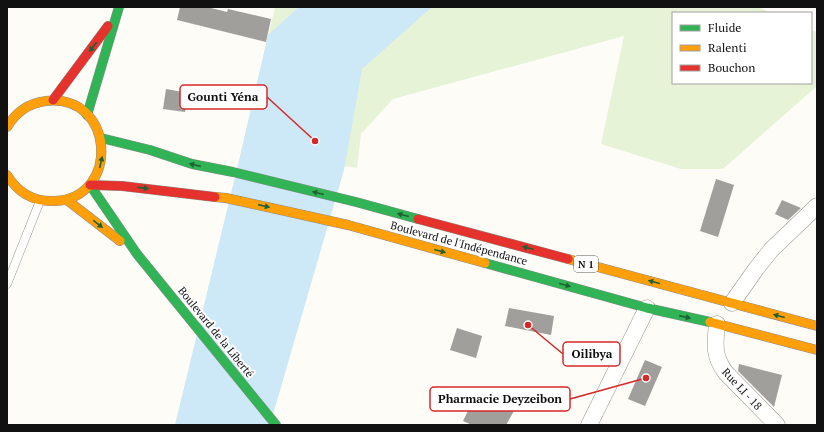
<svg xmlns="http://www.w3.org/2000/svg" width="824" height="432" font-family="'PT Serif',serif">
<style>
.green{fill:#e7f3d7}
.water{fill:#cde8f7}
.building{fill:#a19f9c}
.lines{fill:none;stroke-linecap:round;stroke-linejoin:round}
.lane-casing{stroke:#979795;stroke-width:9}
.street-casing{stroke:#979795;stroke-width:17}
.fast-casing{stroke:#8e8d8b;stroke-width:10}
.slow-casing{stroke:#8e8d8b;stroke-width:10}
.jam-casing{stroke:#8e8d8b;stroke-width:10}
.lane{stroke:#fffffe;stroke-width:8}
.street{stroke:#fffffe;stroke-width:16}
.fast{stroke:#30b455;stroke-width:9}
.slow{stroke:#ff9f0a;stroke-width:9}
.jam{stroke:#e5322d;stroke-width:9}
.oneway{fill:#206233}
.labels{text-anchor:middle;stroke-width:4;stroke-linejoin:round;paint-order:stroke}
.shield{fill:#fff;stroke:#585858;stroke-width:1}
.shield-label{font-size:10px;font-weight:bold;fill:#111}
.street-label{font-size:11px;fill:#111;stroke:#fff}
.leader{fill:none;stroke:#d62828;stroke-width:1.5}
.callout-dot{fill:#d62828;stroke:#fff;stroke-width:1.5}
.callout{fill:#fff;stroke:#d62828;stroke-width:1.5}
.callout-label{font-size:12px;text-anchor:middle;font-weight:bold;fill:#111}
</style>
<rect width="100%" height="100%" fill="#fdfcf7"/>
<path class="green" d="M275 7H758L772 13H673V83H811V30L817 32V86L723 169H681L601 144 624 36 393 99 361 134 357 168 241 152Z"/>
<path class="water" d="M299 7H432L362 69 344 170 270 425H175L241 152 268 35Z"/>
<g class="building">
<path d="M180 7H207L227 12 228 9 271 19 266 42 177 20Z"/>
<path d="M166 89 188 93 185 112 163 109Z"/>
<path d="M716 179 734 185 718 237 700 231Z"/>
<path d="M782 200 801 208 788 220 775 214Z"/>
<path d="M509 308 554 316 551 335 505 326Z"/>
<path d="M457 328 482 336 476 358 450 350Z"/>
<path d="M645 360 662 367 645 406 628 399Z"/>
<path d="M739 364 782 375 774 407 738 371Z"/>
<path d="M477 392 501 404 502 402 515 409 506 425H472L463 421Z"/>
</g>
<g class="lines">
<defs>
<path id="lane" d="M7 284 40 201"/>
<g id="street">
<path d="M732 303 756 269 771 250 817 206"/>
<path d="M717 324C715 344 713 356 726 373L777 425"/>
<path d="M589 425 647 308"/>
</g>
<g id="fast">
<path d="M87 115 119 7"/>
<path d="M101 138 150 150 192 164 233 172 356 202 418 219"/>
<path d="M90 185 137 254 276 425"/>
<path d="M485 263 647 308 710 322"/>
</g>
<g id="slow">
<path d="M7 127C16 112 29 103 46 101 115 93 121 198 55 201 34 202 18 193 7 175"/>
<path d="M215 197 226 198 348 225 485 263"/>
<path d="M67 200 120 241"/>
<path d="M568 259 817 326"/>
<path d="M710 322 817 350"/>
</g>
<g id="jam">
<path d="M53 100 108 26"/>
<path d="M90 185 122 186 215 197"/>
<path d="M418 219 568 259"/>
</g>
</defs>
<use href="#lane" class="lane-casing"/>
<use href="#street" class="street-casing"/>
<use href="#fast" class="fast-casing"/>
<use href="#slow" class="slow-casing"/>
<use href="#jam" class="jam-casing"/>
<use href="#lane" class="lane"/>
<use href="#street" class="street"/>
<use href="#fast" class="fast"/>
<use href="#slow" class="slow"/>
<use href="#jam" class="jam"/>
</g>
<defs><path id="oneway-solid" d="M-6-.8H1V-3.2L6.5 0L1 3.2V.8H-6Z"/></defs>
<g class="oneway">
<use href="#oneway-solid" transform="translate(93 47) rotate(127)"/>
<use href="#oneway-solid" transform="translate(101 162) rotate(-77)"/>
<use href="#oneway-solid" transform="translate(195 165) rotate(-167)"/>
<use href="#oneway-solid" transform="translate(143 188) rotate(7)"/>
<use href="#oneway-solid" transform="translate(318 193) rotate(-166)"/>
<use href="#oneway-solid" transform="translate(264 206) rotate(13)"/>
<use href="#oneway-solid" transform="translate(403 215) rotate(-165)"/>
<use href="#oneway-solid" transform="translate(98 224) rotate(38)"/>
<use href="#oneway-solid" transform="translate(528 248) rotate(-165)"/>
<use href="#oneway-solid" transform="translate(440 251) rotate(15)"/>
<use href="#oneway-solid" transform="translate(654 282) rotate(-165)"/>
<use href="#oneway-solid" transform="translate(565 285) rotate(15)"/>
<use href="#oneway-solid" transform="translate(779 316) rotate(-165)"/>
<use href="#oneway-solid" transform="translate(685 317) rotate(13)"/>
</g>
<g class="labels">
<rect class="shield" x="574" y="256" width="24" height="16" rx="3"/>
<g class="shield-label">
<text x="586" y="268">N 1</text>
</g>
<g class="street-label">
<text transform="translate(459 243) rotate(15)" y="4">Boulevard de l'Indépendance</text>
<text transform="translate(216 332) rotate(51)" y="4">Boulevard de la Liberté</text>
<text transform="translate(742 389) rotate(47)" y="4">Rue LI - 18</text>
</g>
</g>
<path class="leader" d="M315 141L267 97M528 325L563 354M646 378L570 399"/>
<g class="callout-dot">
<circle cx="315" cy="141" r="4"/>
<circle cx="528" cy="325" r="4"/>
<circle cx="646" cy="378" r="4"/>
</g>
<g class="callout">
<rect x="180" y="85" width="87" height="24" rx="4"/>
<rect x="563" y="342" width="57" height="24" rx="4"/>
<rect x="430" y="387" width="140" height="24" rx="4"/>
</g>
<g class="callout-label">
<text x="223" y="101">Gounti Yéna</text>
<text x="592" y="358">Oilibya</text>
<text x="500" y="403">Pharmacie Deyzeibon</text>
</g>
<rect width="824" height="432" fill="none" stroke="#111111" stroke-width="16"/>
<rect x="672" y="12" width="140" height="72" fill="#ffffff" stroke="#a0a0a0"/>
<rect x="680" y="25" width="20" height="6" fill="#30b455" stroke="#a0a0a0"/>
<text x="708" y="32" font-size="12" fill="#111111">Fluide</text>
<rect x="680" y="45" width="20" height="6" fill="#ff9f0a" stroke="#a0a0a0"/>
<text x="708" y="52" font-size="12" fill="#111111">Ralenti</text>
<rect x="680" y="65" width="20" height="6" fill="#e5322d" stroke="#a0a0a0"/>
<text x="708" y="72" font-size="12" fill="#111111">Bouchon</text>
</svg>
